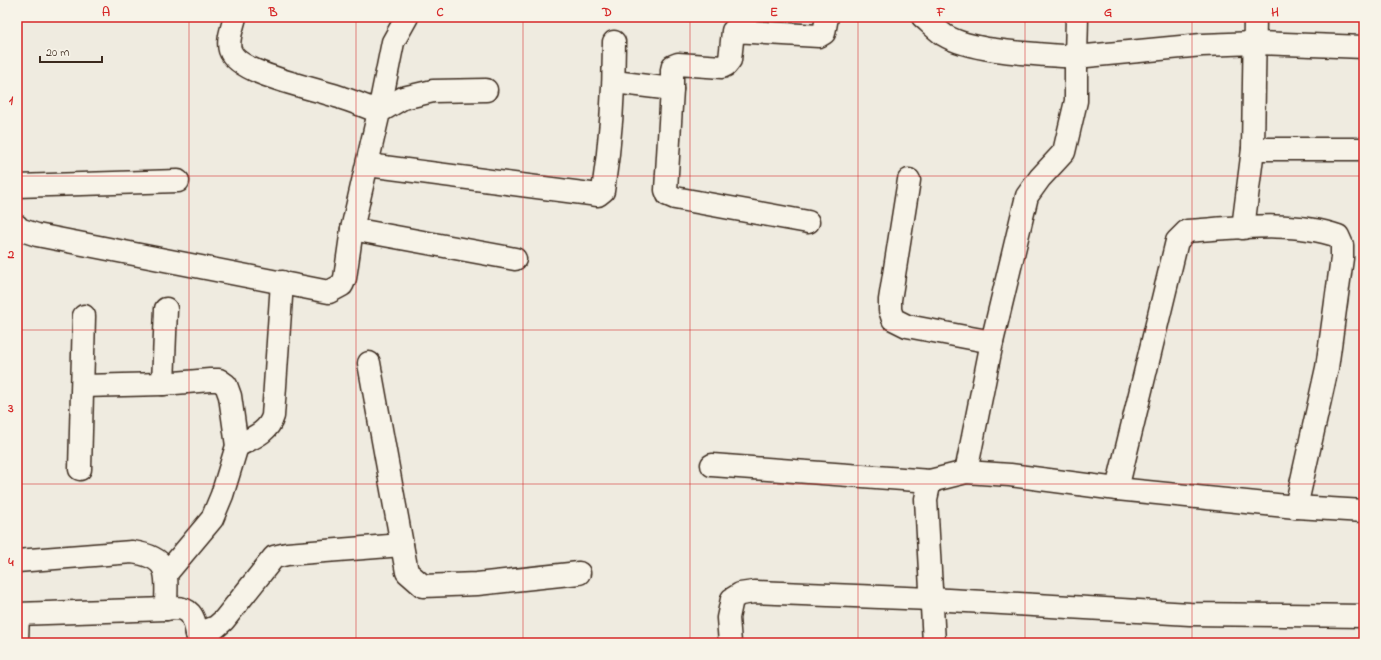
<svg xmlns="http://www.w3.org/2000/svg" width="1381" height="660" font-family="'Indie Flower',sans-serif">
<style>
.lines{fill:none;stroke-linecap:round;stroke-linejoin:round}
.minor-casing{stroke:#3b2a1e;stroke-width:25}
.minor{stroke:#f7f3e8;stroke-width:22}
.grid{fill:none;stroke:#d62828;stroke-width:1;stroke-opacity:0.55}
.neatline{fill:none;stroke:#d62828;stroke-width:1.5}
.grid-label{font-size:13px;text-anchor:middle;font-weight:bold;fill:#d62828}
</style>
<rect width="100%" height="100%" fill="#efebe0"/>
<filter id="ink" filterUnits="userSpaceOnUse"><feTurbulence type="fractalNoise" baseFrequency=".025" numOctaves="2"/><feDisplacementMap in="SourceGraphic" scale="8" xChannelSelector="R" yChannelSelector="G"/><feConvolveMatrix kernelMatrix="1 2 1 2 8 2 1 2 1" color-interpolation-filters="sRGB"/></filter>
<g filter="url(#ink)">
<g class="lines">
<defs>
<g id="minor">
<path d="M235 17C233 26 227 40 230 50 238 75 319 89 342 98 355 102 367 107 379 112L393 42 407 17"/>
<path d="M923 17C930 23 937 30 944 35 973 53 1041 54 1076 57L1077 17"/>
<path d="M614 82 672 89V70L673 66 678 64 722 67 726 65 730 60 733 31 819 36 824 33 827 17"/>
<path d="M672 89 666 190 668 195 675 198 808 222"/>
<path d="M1253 149H1364"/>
<path d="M368 165 598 195 603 191C611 140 614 93 614 42"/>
<path d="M909 180 890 300V310L893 319 907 326 992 342"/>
<path d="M17 186 178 181"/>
<path d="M17 226 19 229 37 235 329 292 342 285 345 278 352 229 379 112 403 98 433 91 486 90"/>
<path d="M1243 228 1253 149 1255 17"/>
<path d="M352 229 515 259"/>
<path d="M369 363 402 545 407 572 423 586 477 584 579 573"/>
<path d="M163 384 166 309"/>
<path d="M83 386 163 384 210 380H219L226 385 230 396 237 446 222 495 212 519 166 574"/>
<path d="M237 446C252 438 268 433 273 416L282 282"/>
<path d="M712 465 930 481"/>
<path d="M80 469 84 316"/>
<path d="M966 472 992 342 1027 196 1040 178 1064 152 1076 101V57L1202 45 1256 43 1364 47"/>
<path d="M1117 489 1296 507 1364 511"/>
<path d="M17 561 132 552C173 558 166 575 166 609 194 604 194 619 199 643"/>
<path d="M17 614 166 609"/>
<path d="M197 634 216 627 224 620 274 557 287 554 402 545"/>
<path d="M17 640 18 614"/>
<path d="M730 643 728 618 732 599 740 594 754 592 931 599 1190 614 1364 616"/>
<path d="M934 643 926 499 930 481 966 472 1010 475 1117 489 1177 241 1187 231C1234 228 1293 220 1338 236L1342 245V258L1327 368 1296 507"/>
</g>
</defs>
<use href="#minor" class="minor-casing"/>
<use href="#minor" class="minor"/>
</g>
</g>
<path class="grid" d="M189 17V643M356 17V643M523 17V643M690 17V643M858 17V643M1025 17V643M1192 17V643M17 176H1364M17 330H1364M17 484H1364"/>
<rect width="1381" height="660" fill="none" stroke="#f7f3e8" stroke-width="44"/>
<path d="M40 56v6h62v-6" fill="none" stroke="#3b2a1e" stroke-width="2"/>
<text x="46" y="56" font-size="12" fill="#3b2a1e" stroke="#f7f3e8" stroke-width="3" paint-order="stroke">20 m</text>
<rect x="22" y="22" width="1337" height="616" class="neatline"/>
<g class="grid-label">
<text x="106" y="16">A</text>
<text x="273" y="16">B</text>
<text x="440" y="16">C</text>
<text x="607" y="16">D</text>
<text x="774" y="16">E</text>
<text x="941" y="16">F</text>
<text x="1108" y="16">G</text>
<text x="1275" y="16">H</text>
<text x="11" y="104">1</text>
<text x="11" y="258">2</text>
<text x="11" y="412">3</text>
<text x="11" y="566">4</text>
</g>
</svg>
